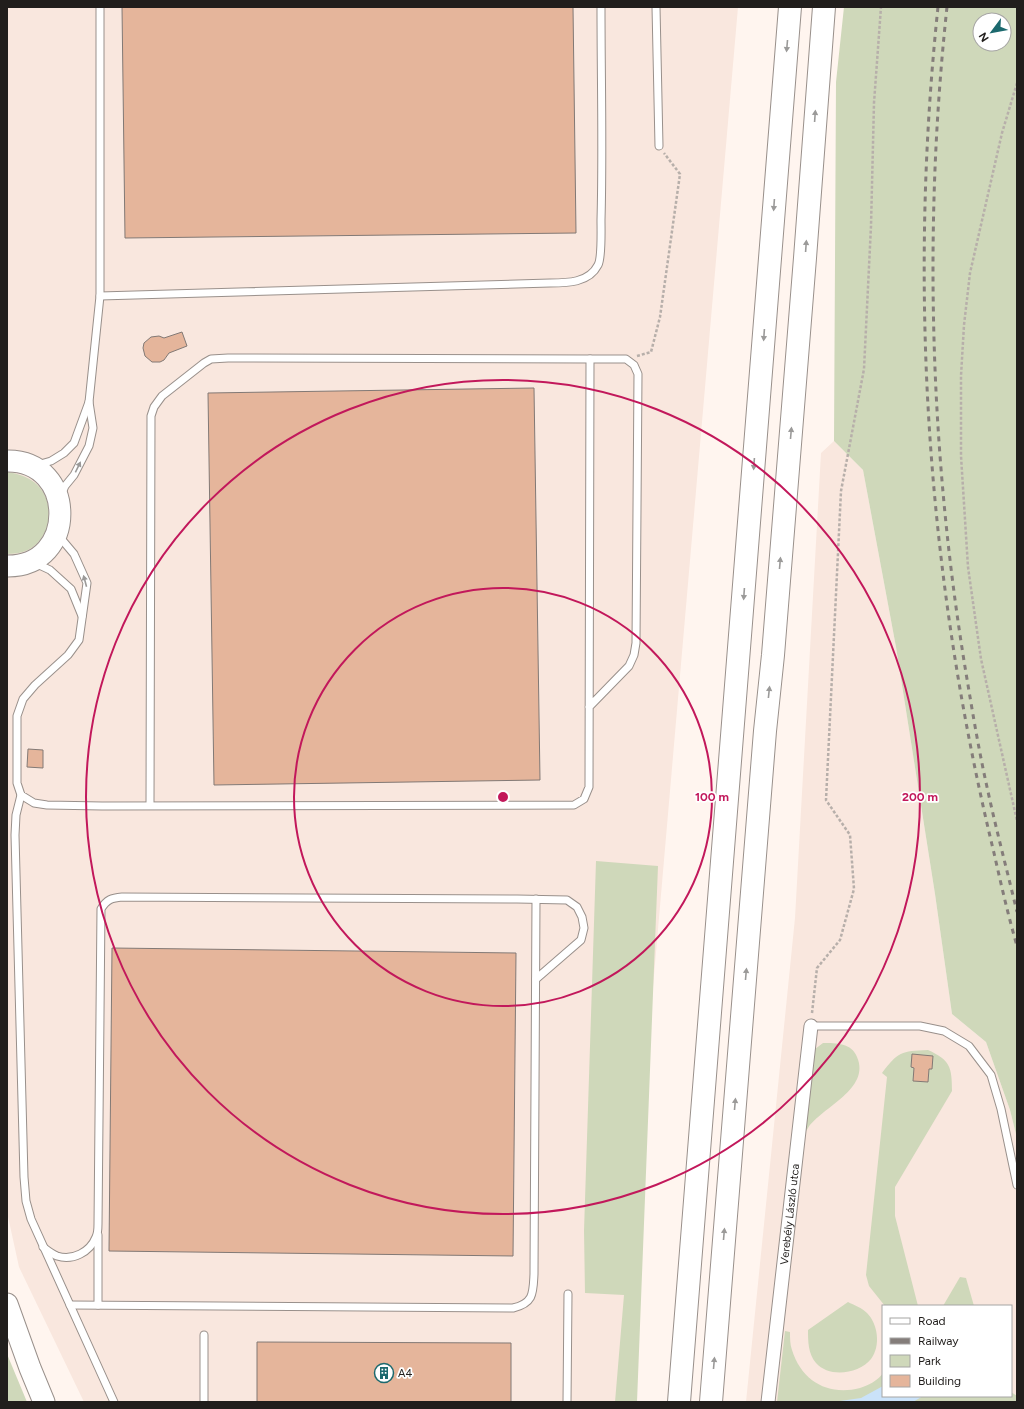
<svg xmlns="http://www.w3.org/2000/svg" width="1024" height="1409" font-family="Figtree,sans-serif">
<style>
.built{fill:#f9e7de;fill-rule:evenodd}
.green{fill:#cfd8ba;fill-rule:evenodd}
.water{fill:#cae2f9}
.building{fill:#e5b59b;stroke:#827975}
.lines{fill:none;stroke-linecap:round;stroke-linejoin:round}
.lane-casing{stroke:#99908b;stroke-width:9}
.street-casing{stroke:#99908b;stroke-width:15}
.primary-casing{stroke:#99908b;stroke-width:23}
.highway-casing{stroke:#99908b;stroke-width:24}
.path{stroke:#b7afaa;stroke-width:2.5;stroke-dasharray:3 2;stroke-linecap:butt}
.lane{stroke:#fff;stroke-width:7}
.street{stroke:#fff;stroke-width:13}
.primary{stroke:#fff;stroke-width:21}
.highway{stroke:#fff;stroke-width:22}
.rail{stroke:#847d7a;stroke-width:3;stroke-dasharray:5 5;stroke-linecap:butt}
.oneway{fill:#9b9a99}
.ring{fill:none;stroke:#c2185b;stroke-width:2}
.labels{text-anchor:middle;stroke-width:3.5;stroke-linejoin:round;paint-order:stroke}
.street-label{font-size:11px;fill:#211e1c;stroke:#fff}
.poi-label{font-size:11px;fill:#211e1c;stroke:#fff;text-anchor:start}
.centre{fill:#c2185b;stroke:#fff;stroke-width:2}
.ring-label{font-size:12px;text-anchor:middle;font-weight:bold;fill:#c2185b;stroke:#fff;stroke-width:3.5;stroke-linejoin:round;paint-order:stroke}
</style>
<rect width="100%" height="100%" fill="#fff5ef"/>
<g class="built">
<path d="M7 7H738L617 1402H84L19 1267 7 1212Z"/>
<path d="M834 441 863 470 896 647 935 894 952 1014 986 1042 1010 1110 1017 1138V1402H746L795 918 821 453ZM883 1306H1011V1396H883Z"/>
</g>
<g class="green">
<path d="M844 7H1017V1138L1010 1110 986 1042 952 1014 935 894 896 647 863 470 834 441 836 82ZM980 20H1004V44H980Z"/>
<path d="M8 472C18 474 26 476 34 482 56 499 53 537 28 550 21 553 14 554 7 554V473Z"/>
<path d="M596 861 658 866 637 1402H615L624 1295 585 1293 584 1231Z"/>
<path d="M823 1043C836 1043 852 1043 857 1057 871 1089 822 1107 808 1128 804 1133 803 1140 800 1145L811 1052Z"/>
<path d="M928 1050C950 1060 952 1067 952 1091L895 1187V1216L918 1306H885L869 1286 866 1275 887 1077 882 1073C898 1052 901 1051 928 1050Z"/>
<path d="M960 1277 966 1278 974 1306H943Z"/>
<path d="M848 1302C854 1305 862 1308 867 1313 878 1324 881 1346 871 1359 859 1374 829 1378 816 1363 808 1354 808 1341 808 1330Z"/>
<path d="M785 1331 790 1332C790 1338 790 1345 792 1350 802 1382 829 1396 860 1388 867 1386 879 1380 883 1373V1396H1011V1392L1017 1396V1402H777Z"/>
<path d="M7 1354 27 1402H7Z"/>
</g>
<path class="water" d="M883 1386V1396H923L913 1402H833L861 1398Z"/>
<g class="building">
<path d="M122 7H573L576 233 125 238Z"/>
<path d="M182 332 187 346 169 353 164 360 160 362H152L145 356 143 348 144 343 151 337 159 336 164 338Z"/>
<path d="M534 388 540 780 214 785 208 393Z"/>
<path d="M28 749 43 750V768L27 767Z"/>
<path d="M112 948 516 953 513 1256 109 1251Z"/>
<path d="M912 1054 933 1056 932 1069H929L928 1082 913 1081 914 1068 911 1067Z"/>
<path d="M257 1342 511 1343V1402H257Z"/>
</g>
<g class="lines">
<defs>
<g id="lane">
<path d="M656 7 659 146"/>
<path d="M100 296 550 283C567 283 589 283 598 265 602 258 601 230 601 220 603 149 601 78 601 7"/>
<path d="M37 465 51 461 64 453 74 443 89 402 100 296V7"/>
<path d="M61 495 65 486 74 475 89 446 93 428 89 402"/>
<path d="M58 535 74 554 87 583 79 640 68 655 35 685 23 699 17 716V783L21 795 34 803 47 805 102 806 574 805 584 799 589 787 590 359H626L634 365 638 374 636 643 634 655 629 666 589 707"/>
<path d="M35 563 50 570 71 589 82 616"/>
<path d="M21 795 16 815 15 835 24 1177 26 1201 31 1219 114 1402"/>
<path d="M150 805 151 416 154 407 162 396 204 363 211 359 228 358 590 359"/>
<path d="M811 1026H920L944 1031 969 1046 991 1075 1001 1109 1017 1185"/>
<path d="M43 1247C47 1250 52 1254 57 1256 73 1261 90 1252 96 1237 98 1233 98 1229 98 1224L101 909C107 899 112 898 122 897L517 899 567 900 577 907 582 917 584 928 581 940 536 979"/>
<path d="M70 1305 513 1308C534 1303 533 1293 534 1274L536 899"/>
<path d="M98 1305V1235"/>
<path d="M204 1335V1402"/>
<path d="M567 1402 568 1294"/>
</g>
<g id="street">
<path id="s1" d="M768 1402 811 1026"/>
</g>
<g id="primary">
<path d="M7 461C77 460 78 567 7 566"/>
<path d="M7 1304 30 1368 44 1402"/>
</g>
<g id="highway">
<path d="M679 1402 790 7"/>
<path d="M711 1402 765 731 773 655 805 258 824 7"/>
</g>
</defs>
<use href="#lane" class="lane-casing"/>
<use href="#street" class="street-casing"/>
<use href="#primary" class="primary-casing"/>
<use href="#highway" class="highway-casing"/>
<g class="path">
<path d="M1017 83 1002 133 970 273 964 325 961 376V456L968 567 981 659 1017 821"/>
<path d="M637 356 651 352 660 317 680 174 664 153"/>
<path d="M812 1013 817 968 840 940 854 889 850 835 826 800 841 491 864 369 871 226 874 103 881 7"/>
</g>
<use href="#lane" class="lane"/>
<use href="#street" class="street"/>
<use href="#primary" class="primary"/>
<use href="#highway" class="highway"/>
<g class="rail">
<path d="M938 7C908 290 927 577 994 853 1001 884 1008 915 1017 946"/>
<path d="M947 7C923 228 930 459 967 679 973 715 979 751 987 787 996 829 1007 870 1017 912"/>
</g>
</g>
<defs><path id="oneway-solid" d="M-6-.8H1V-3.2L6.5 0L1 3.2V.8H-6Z"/></defs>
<g class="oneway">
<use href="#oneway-solid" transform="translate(787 46) rotate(95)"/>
<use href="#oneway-solid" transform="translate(815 116) rotate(-86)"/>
<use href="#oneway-solid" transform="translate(774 205) rotate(94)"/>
<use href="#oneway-solid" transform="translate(806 246) rotate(-86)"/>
<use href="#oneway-solid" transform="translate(764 335) rotate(94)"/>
<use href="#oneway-solid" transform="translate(791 433) rotate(-85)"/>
<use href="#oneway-solid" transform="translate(754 464) rotate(94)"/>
<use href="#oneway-solid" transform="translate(78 467) rotate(-64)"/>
<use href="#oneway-solid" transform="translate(780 563) rotate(-85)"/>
<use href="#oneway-solid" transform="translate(85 581) rotate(-105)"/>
<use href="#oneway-solid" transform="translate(744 594) rotate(94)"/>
<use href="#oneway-solid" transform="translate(769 692) rotate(-84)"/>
<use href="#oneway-solid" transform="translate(746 974) rotate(-85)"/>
<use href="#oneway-solid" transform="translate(735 1104) rotate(-85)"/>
<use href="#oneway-solid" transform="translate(724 1234) rotate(-85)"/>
<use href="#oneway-solid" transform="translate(714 1363) rotate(-85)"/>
</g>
<g class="ring">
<circle cx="503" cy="797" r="209"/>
<circle cx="503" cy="797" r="417"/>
</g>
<defs>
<symbol id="building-ring" viewBox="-11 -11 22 22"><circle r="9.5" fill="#fff" stroke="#1c696e" stroke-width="1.5"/><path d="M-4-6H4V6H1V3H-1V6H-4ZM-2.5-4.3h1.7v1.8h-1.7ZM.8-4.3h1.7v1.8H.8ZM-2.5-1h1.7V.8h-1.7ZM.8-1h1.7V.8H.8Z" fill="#1c696e"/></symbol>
</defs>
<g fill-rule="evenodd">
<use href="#building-ring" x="373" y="1362" width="22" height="22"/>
</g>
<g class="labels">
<g class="street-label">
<text dy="4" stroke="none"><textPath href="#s1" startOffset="189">Verebély László utca</textPath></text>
</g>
<g class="poi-label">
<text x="398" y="1377">A4</text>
</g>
</g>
<circle cx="503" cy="797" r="6" class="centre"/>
<g class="ring-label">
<text x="712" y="801">100 m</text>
<text x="920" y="801">200 m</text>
</g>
<rect width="1024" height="1409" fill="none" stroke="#211e1c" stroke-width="16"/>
<rect x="882" y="1305" width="130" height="92" fill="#ffffff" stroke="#a6a5a4"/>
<rect x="890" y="1318" width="20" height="6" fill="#ffffff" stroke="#a6a5a4"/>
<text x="918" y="1325" font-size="12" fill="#211e1c">Road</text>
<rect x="890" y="1338" width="20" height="6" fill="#847d7a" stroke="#a6a5a4"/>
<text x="918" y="1345" font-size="12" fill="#211e1c">Railway</text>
<rect x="890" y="1355" width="20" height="12" fill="#cfd8ba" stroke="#a6a5a4"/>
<text x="918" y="1365" font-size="12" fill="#211e1c">Park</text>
<rect x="890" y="1375" width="20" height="12" fill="#e5b59b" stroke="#a6a5a4"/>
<text x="918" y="1385" font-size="12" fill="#211e1c">Building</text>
<g transform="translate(992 32) rotate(238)"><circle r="19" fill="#ffffff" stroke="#a6a5a4"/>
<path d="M0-3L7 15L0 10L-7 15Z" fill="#1c696e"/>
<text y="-6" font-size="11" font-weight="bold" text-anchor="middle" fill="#211e1c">N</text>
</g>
</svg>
